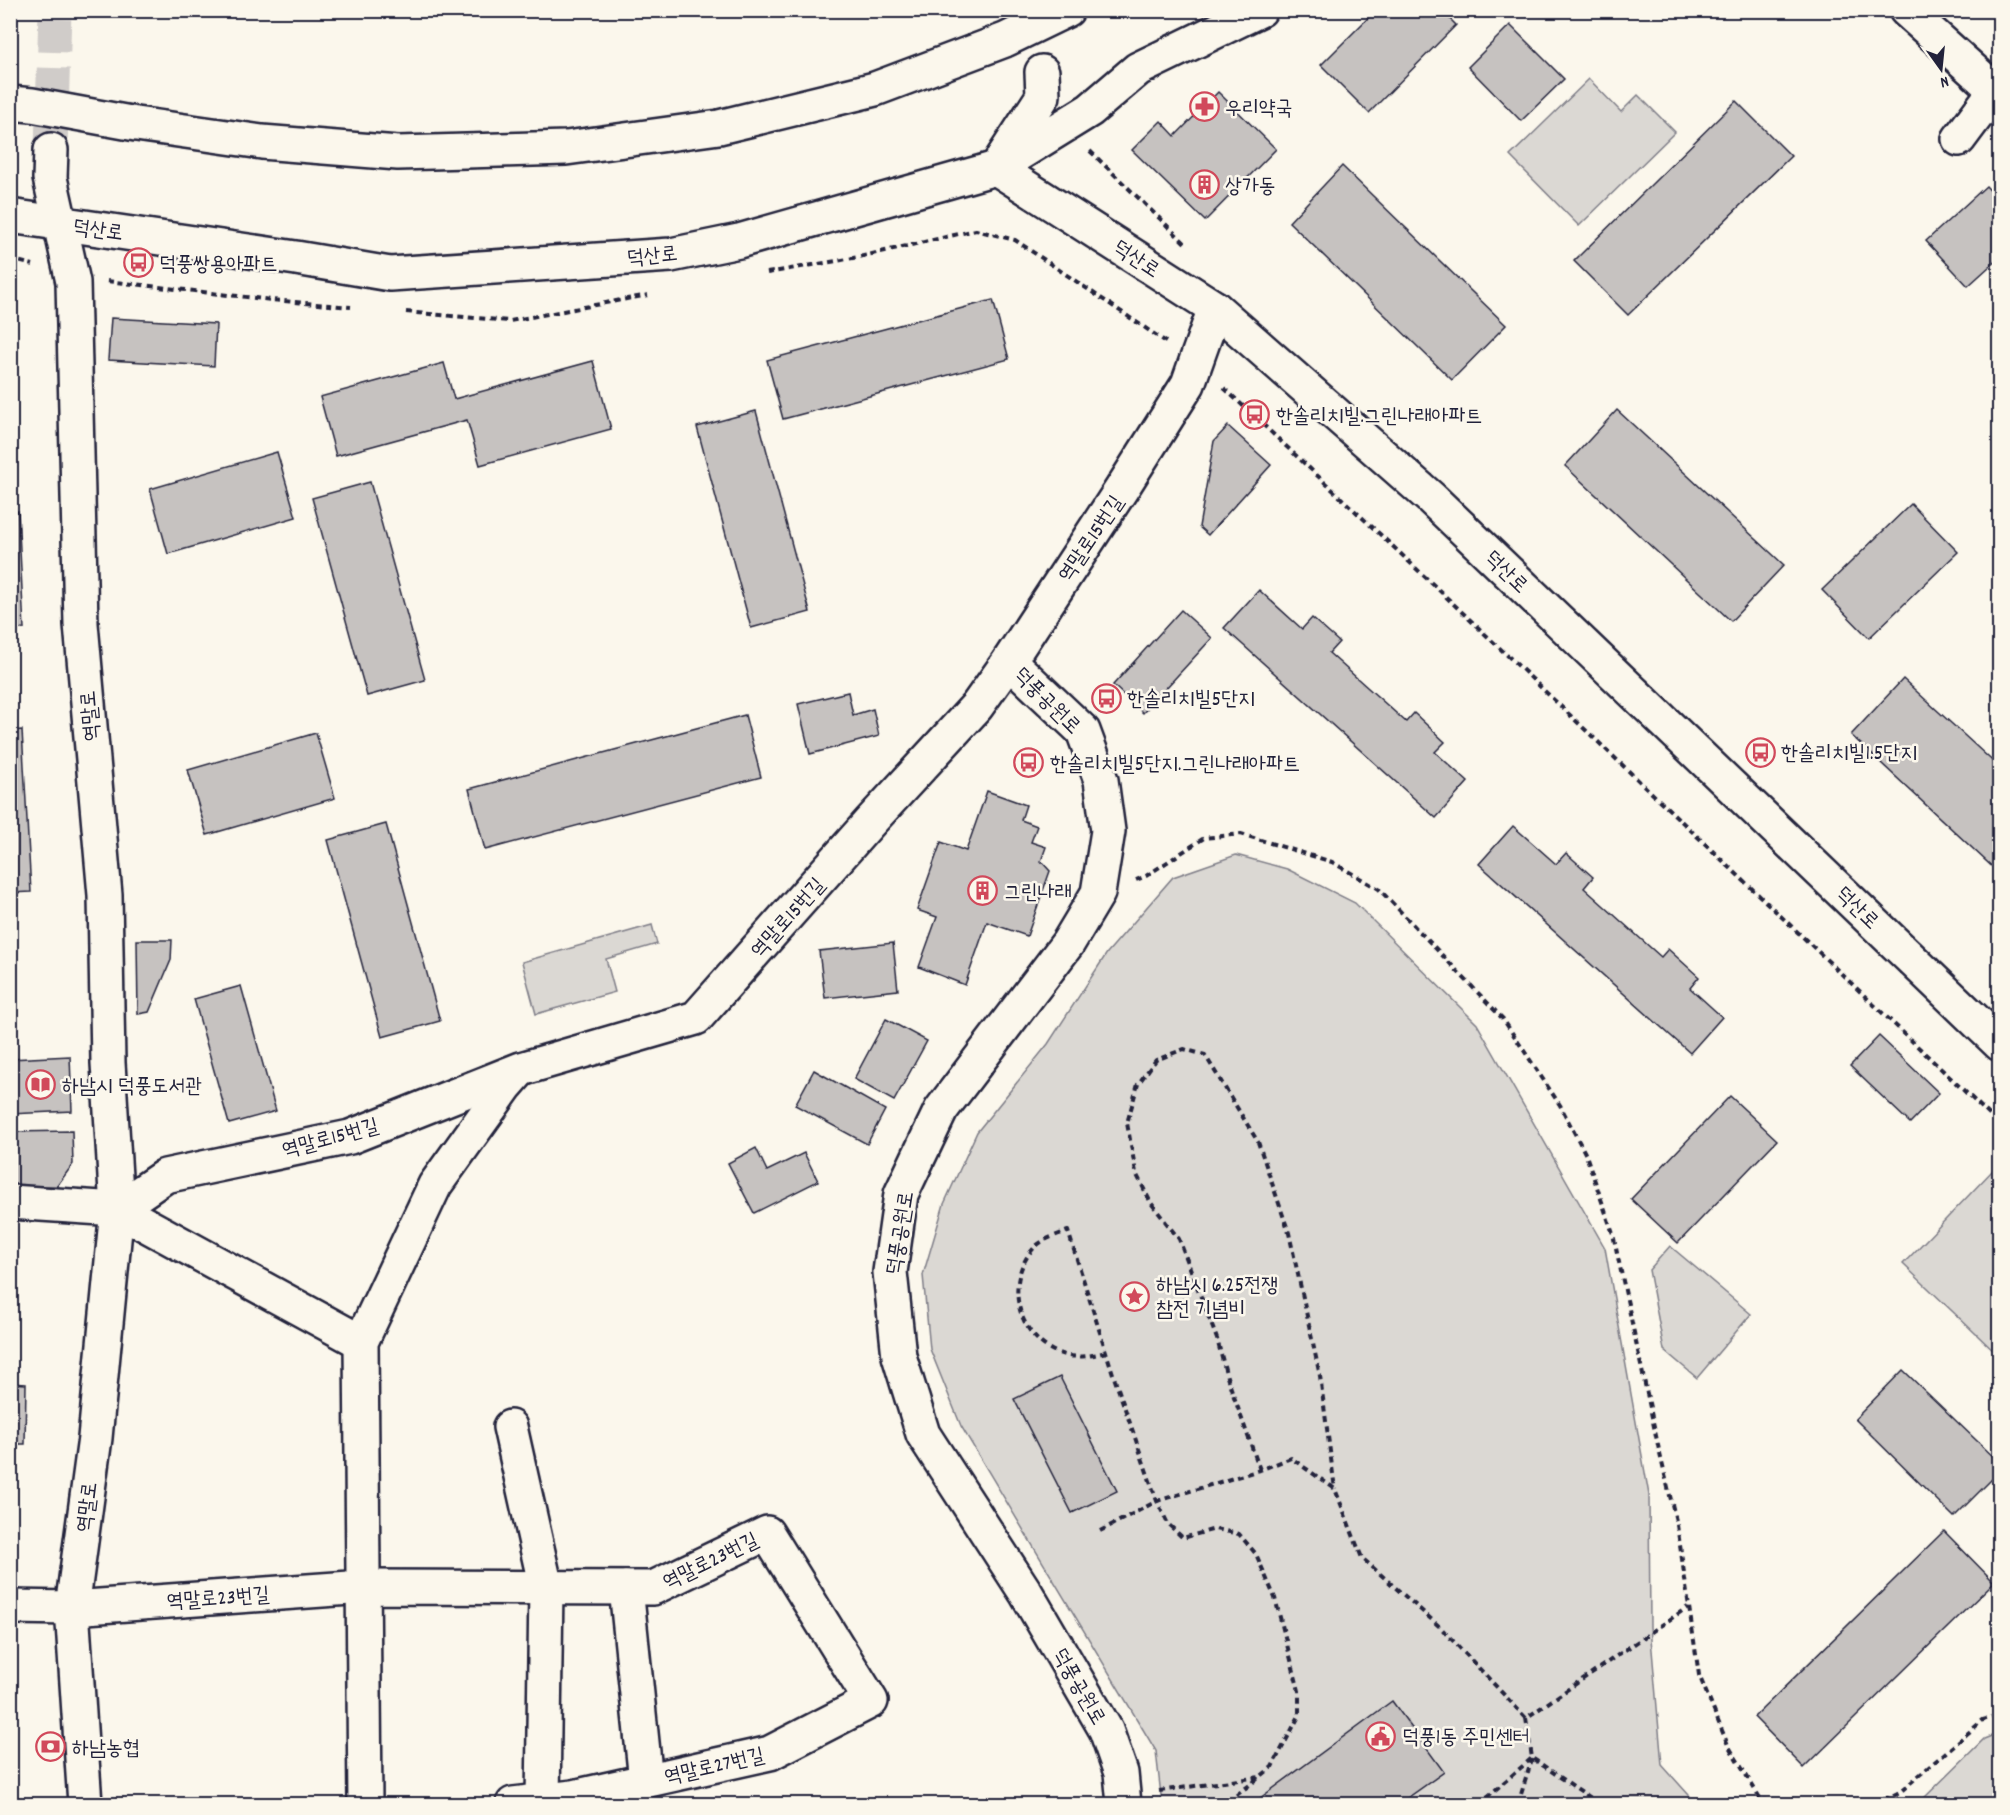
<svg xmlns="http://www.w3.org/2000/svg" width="2010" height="1815" font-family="Dekko,'Poor Story',sans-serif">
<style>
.green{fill:#dbd8d3;stroke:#7e7d87;stroke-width:1.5}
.building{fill:#c6c2c0;stroke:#22223b;stroke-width:1.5}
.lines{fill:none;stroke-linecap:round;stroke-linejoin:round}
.minor-tunnel{stroke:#d0ccc9;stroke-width:33;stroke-dasharray:33 16;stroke-linecap:butt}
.minor-casing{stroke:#22223b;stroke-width:38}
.major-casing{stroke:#22223b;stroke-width:38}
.highway-casing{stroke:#22223b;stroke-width:38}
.path{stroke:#22223b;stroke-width:4;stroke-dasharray:6 4.5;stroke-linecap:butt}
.minor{stroke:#fbf7ec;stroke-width:33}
.major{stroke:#fbf7ec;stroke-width:33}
.highway{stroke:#fbf7ec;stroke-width:33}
.labels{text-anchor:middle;stroke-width:5;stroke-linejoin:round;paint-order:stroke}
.poi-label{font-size:21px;fill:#22223b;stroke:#fbf7ec;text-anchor:start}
.street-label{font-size:21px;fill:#22223b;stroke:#fbf7ec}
</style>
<rect width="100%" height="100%" fill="#fbf7ec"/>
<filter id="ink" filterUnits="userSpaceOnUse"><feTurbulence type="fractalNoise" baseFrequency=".0167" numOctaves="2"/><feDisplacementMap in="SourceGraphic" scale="12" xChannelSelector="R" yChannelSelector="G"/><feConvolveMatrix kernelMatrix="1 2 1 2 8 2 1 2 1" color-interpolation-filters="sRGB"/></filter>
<g filter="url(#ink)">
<g class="green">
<path d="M1589 79 1621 112 1638 95 1675 132 1579 226 1510 156Z"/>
<path d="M1236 855 1287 869 1355 903 1477 1024 1605 1248 1649 1495 1650 1627 1662 1765 1697 1804H1162L1156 1751 961 1426 930 1349 923 1275 944 1204 977 1132 1048 1044 1107 953 1173 877Z"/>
<path d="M652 925 657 944 606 959 615 992 536 1014 522 962Z"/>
<path d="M1993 1170 2000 1177 1999 1356 1903 1264Z"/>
<path d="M1670 1246 1751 1314 1697 1378 1664 1350 1649 1270Z"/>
<path d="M1999 1733V1804H1918L1984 1739Z"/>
</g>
<g class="building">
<path d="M1376 10H1441L1456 25 1369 113 1321 65Z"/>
<path d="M1510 25 1564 79 1521 121 1468 67Z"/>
<path d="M1218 92 1276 149 1205 221 1132 150 1161 121 1175 136Z"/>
<path d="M1736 101 1791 156 1628 315 1574 261Z"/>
<path d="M1342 166 1506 325 1452 380 1289 222Z"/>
<path d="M1986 186 2000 201V257L1968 286 1926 241Z"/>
<path d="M993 300 1009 359 783 419 767 360Z"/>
<path d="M111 318 216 324 214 366 108 360Z"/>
<path d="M593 361 611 429 480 465 467 420 336 456 320 397 444 363 454 399Z"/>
<path d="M1617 410 1784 565 1731 621 1565 466Z"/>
<path d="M756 411 810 612 751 628 697 427Z"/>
<path d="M1228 426 1271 465 1208 535 1199 527 1214 441Z"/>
<path d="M277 452 296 517 168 554 150 489Z"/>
<path d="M370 482 425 680 367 696 312 498Z"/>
<path d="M1911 504 1958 552 1869 638 1822 590Z"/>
<path d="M18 511 24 629 10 630V512Z"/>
<path d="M1259 590 1302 629 1312 618 1339 642 1329 653 1406 722 1414 713 1445 742 1435 752 1468 782 1436 818 1224 628Z"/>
<path d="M1181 610 1212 638 1143 713 1113 685Z"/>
<path d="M1903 679 2000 768V874L1851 735Z"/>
<path d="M848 692 853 715 873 709 879 736 810 754 798 704Z"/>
<path d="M745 715 761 777 485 850 469 789Z"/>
<path d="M22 730 31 892 10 893V731Z"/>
<path d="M316 733 335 798 207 835 188 770Z"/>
<path d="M987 791 1026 805 1021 820 1037 826 1031 842 1046 847 1041 861 1050 871 1027 936 987 922 965 985 919 967 937 917 917 910 941 842 966 851Z"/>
<path d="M386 824 440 1021 382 1037 328 840Z"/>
<path d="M1513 826 1556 864 1566 853 1593 877 1584 888 1661 957 1668 949 1699 977 1690 988 1722 1017 1690 1053 1479 864Z"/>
<path d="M137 940H172L171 960 149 1012 138 1014Z"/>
<path d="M893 943 898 990 825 998 819 951Z"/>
<path d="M241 986 276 1111 229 1124 194 999Z"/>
<path d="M886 1019 927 1041 894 1101 854 1079Z"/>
<path d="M1879 1036 1939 1093 1910 1123 1850 1066Z"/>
<path d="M70 1056 72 1111 10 1114V1059Z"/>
<path d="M814 1070 885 1110 867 1144 795 1105Z"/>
<path d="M1730 1096 1777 1140 1678 1243 1631 1199Z"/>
<path d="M72 1131 73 1164 57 1186 10 1187V1132Z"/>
<path d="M756 1148 767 1171 804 1153 818 1181 754 1213 728 1163Z"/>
<path d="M1903 1370 2000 1463V1471L1954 1517 1855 1419Z"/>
<path d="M1060 1377 1117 1491 1072 1513 1014 1399Z"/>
<path d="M10 1383 26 1384 25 1444H10Z"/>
<path d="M1944 1531 1994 1582 1804 1768 1754 1717Z"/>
<path d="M1392 1701 1444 1772 1399 1804H1252Z"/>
</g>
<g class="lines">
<path class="minor-tunnel" d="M51 150 55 10"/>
<defs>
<g id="minor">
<path d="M1906 10 1995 90"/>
<path d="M1959 139 2000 84"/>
<path d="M51 150 50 178 73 282 81 624 105 895 108 1063 117 1209 95 1438 72 1608 85 1804"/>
<path d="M1002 159 1043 96 1042 72"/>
<path d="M996 168 1090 110 1138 69 1260 10"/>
<path d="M1009 661 1083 731 1101 780 1108 831 1098 893 1068 943 941 1110 901 1194 890 1272 899 1356 923 1434 1026 1593 1106 1730 1121 1773 1124 1804"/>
<path d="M10 1202 117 1209 361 1342"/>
<path d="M117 1209 165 1176 350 1137 521 1069 696 1018 870 822 977 706 1009 661 1121 490 1188 384 1215 308"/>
<path d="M510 1427 546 1588 543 1801"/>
<path d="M626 1588 646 1781"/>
<path d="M10 1607 72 1608 364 1587 653 1588 767 1533 871 1701 770 1753 573 1797 513 1804"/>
<path d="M365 1804 361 1342 435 1185 506 1086 520 1070"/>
</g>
<path id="major" d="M10 216 296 258 390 274 671 255 739 241 996 168 1215 308 1431 498 2000 1044"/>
<path id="highway" d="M10 103 32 105 136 124 262 142 398 153 566 148 719 127 875 89 1005 40 1067 10"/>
</defs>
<use href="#minor" class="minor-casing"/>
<use href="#major" class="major-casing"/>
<use href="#highway" class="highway-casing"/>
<g class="path">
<path d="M1090 151 1186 244"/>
<path d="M10 259 33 265"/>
<path d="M767 273 859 257 976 230 1015 240 1166 342"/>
<path d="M107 281 272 300 351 307"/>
<path d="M406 312 510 321 648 295"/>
<path d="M1224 388 1401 554 2000 1125"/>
<path d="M1136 880 1146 876 1204 838 1241 834 1332 862 1379 889 1503 1019 1560 1105 1586 1155 1613 1234 1659 1450 1677 1525 1699 1675 1728 1745 1760 1798 1775 1804"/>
<path d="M1106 1352C1094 1355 1082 1358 1069 1356 1020 1347 1000 1283 1035 1247 1043 1239 1057 1235 1068 1231L1114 1377 1157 1501 1168 1524 1183 1538 1215 1529 1239 1534 1256 1554 1275 1598 1299 1691V1716L1272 1767 1260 1777"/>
<path d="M1260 1470 1227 1377 1217 1339 1179 1239 1151 1203 1136 1173 1127 1123 1138 1084 1156 1060 1184 1049 1205 1055 1258 1142 1289 1233 1320 1376 1335 1489"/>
<path d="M1100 1531 1157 1501 1260 1470 1291 1458 1335 1489 1362 1558 1440 1627 1526 1718 1688 1607"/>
<path d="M1526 1718 1532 1758 1591 1798 1597 1804"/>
<path d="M1159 1791 1260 1777 1225 1804"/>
<path d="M1479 1804 1532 1758"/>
<path d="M1518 1804 1532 1759"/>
<path d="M1874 1804 1900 1792 1983 1720 2000 1715"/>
</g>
<use href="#minor" class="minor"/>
<use href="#major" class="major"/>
<use href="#highway" class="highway"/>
</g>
</g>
<defs>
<symbol id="pharmacy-ring" viewBox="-11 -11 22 22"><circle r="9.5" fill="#fbf7ec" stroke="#d1495b" stroke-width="1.5"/><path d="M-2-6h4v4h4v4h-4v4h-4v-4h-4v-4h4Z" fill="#d1495b"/></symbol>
<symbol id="building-ring" viewBox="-11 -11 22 22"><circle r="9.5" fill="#fbf7ec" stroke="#d1495b" stroke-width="1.5"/><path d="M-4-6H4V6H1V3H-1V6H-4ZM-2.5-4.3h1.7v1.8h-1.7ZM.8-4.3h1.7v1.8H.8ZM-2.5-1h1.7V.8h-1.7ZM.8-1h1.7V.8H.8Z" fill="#d1495b"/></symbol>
<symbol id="bus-ring" viewBox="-11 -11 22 22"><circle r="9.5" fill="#fbf7ec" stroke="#d1495b" stroke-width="1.5"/><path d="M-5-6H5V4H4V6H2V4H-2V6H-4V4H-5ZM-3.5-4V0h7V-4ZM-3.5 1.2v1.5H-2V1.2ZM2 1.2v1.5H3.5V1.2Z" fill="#d1495b"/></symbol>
<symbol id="library-ring" viewBox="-11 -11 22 22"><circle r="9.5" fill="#fbf7ec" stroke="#d1495b" stroke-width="1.5"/><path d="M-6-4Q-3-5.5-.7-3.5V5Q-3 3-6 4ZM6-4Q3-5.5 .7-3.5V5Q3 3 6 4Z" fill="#d1495b"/></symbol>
<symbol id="sight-ring" viewBox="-11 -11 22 22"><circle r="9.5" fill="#fbf7ec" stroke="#d1495b" stroke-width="1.5"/><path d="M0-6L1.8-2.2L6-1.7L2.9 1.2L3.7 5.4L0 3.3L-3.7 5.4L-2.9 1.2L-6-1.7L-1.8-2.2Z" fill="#d1495b"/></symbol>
<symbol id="civic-ring" viewBox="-11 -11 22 22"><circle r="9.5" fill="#fbf7ec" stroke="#d1495b" stroke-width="1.5"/><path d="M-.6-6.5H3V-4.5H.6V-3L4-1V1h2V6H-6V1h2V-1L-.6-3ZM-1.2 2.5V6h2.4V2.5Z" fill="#d1495b"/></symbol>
<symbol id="bank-ring" viewBox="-11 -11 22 22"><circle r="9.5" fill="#fbf7ec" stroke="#d1495b" stroke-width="1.5"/><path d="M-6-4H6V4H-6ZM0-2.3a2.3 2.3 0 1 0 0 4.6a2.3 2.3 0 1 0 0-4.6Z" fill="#d1495b"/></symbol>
</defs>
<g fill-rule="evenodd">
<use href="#pharmacy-ring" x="1188" y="90" width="33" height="33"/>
<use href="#building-ring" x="1188" y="168" width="33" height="33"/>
<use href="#bus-ring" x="122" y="246" width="33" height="33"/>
<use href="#bus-ring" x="1238" y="398" width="33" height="33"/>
<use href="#bus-ring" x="1090" y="682" width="33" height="33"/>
<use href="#bus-ring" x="1744" y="736" width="33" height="33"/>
<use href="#bus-ring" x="1012" y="746" width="33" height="33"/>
<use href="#building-ring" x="966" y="874" width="33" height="33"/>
<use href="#library-ring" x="24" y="1068" width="33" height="33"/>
<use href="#sight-ring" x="1118" y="1280" width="33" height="33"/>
<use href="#civic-ring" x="1364" y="1720" width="33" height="33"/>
<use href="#bank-ring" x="34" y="1730" width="33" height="33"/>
</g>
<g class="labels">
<g class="poi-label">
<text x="1225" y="114">우리약국</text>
<text x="1225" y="192">상가동</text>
<text x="159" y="270">덕풍쌍용아파트</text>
<text x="1276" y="422">한솔리치빌.그린나래아파트</text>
<text x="1127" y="705">한솔리치빌5단지</text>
<text x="1781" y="759">한솔리치빌1.5단지</text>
<text x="1050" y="770">한솔리치빌5단지.그린나래아파트</text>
<text x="1004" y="898">그린나래</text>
<text x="62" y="1092">하남시 덕풍도서관</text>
<text x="1156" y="1291">하남시 6.25전쟁<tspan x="1156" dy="24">참전 기념비</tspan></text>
<text x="1402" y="1743">덕풍1동 주민센터</text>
<text x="72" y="1754">하남농협</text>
</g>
<g class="street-label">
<text transform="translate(98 229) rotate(8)" y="7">덕산로</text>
<text transform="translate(652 255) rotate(-6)" y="7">덕산로</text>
<text transform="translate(1137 258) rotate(33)" y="7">덕산로</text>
<text transform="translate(1090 538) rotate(-56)" y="7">역말로15번길</text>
<text transform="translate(1507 571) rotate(44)" y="7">덕산로</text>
<text transform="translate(1048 700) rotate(45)" y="7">덕풍공원로</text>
<text transform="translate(89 716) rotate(-95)" y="7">역말로</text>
<text transform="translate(1858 907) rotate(44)" y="7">덕산로</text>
<text transform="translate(787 917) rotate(-48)" y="7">역말로15번길</text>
<text transform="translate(330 1137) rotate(-15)" y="7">역말로15번길</text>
<text transform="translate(899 1233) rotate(-81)" y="7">덕풍공원로</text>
<text transform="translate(86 1507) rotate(-83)" y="7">역말로</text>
<text transform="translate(710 1560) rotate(-26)" y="7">역말로23번길</text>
<text transform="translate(218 1597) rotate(-4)" y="7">역말로23번길</text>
<text transform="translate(1080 1686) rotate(60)" y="7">덕풍공원로</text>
<text transform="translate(714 1765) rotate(-13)" y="7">역말로27번길</text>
</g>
</g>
<rect width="2010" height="1815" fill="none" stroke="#fbf7ec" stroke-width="36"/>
<rect x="18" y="18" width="1974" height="1779" fill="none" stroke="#22223b" stroke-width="2" filter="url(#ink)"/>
<g transform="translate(1941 69) rotate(165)" stroke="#fbf7ec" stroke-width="4.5" paint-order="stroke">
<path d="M0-4.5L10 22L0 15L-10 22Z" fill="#22223b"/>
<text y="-9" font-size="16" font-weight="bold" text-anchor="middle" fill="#22223b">N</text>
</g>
</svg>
